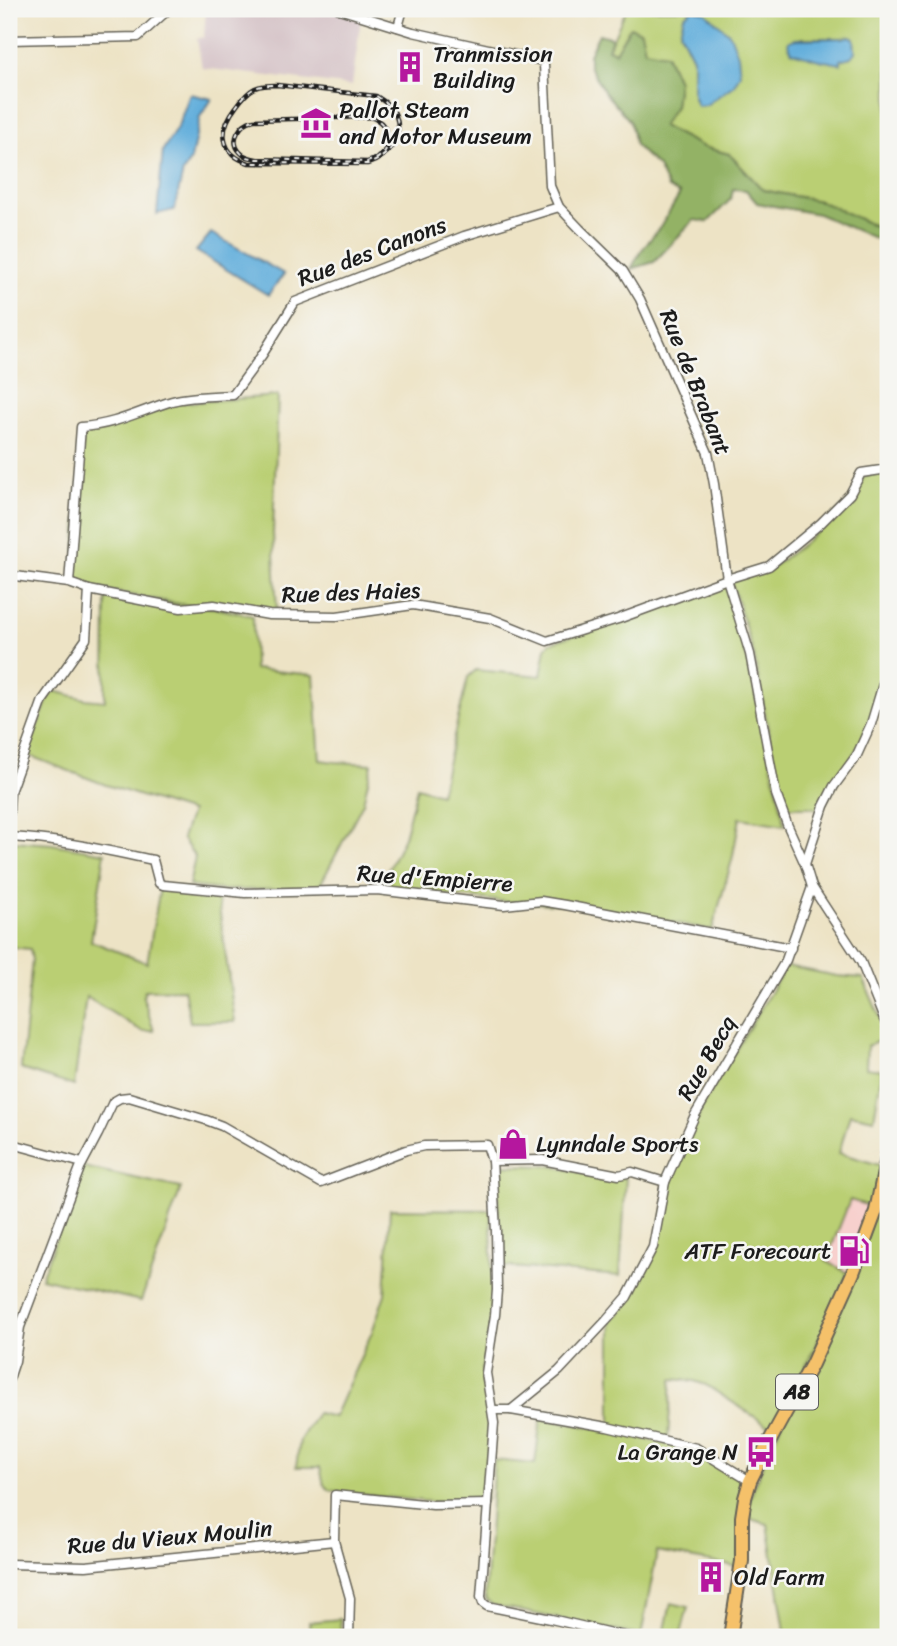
<svg xmlns="http://www.w3.org/2000/svg" width="897" height="1646" font-family="Sriracha,sans-serif">
<style>
.built{fill:#f7d0cd}
.industrial{fill:#d2bec3}
.green{fill:#bacf73;stroke:#6b7648;stroke-width:2;fill-rule:evenodd}
.forest{fill:#93b265;stroke:#586740;stroke-width:2}
.water{fill:#64afdc;stroke:#40667c;stroke-width:2}
.lines{fill:none;stroke-linecap:round;stroke-linejoin:round}
.street-casing{stroke:#656257;stroke-width:11}
.primary-casing{stroke:#656257;stroke-width:16}
.street{stroke:#fff;stroke-width:8}
.primary{stroke:#f5c16b;stroke-width:12}
.rail-casing{stroke:#1c1c1c;stroke-width:4.5}
.rail{stroke:#f6f6f2;stroke-width:2;stroke-dasharray:5;stroke-linecap:butt}
.labels{text-anchor:middle;stroke-width:5;stroke-linejoin:round;paint-order:stroke}
.shield{fill:#f6f6f2;stroke:#5d5d5c;stroke-width:2}
.shield-label{font-size:21px;font-weight:bold;fill:#1c1c1c}
.poi-label{font-size:23px;fill:#1c1c1c;stroke:#f6f6f2;text-anchor:start}
.street-label{font-size:23px;fill:#1c1c1c;stroke:#f6f6f2}
</style>
<rect width="100%" height="100%" fill="#f6f6f2"/>
<filter id="ink" filterUnits="userSpaceOnUse"><feTurbulence type="fractalNoise" baseFrequency=".0143" numOctaves="2"/><feDisplacementMap in="SourceGraphic" scale="14" xChannelSelector="R" yChannelSelector="G"/><feConvolveMatrix kernelMatrix="1 2 1 2 8 2 1 2 1" color-interpolation-filters="sRGB"/></filter>
<filter id="wash" filterUnits="userSpaceOnUse"><feTurbulence type="fractalNoise" baseFrequency=".00686" numOctaves="4" result="noise"/><feDisplacementMap in="SourceGraphic" scale="28" xChannelSelector="R" yChannelSelector="G"/><feGaussianBlur stdDeviation="1.57" result="paint"/><feColorMatrix in="noise" values="0 0 0 0 0 0 0 0 0 0 0 0 0 0 0 0 0 1.4 0 .05"/><feComposite in="paint" operator="in"/></filter>
<g filter="url(#wash)">
<rect width="100%" height="100%" fill="#ede3c5"/>
<path class="built" d="M850 1199 873 1207 850 1274 826 1261Z"/>
<path class="industrial" d="M206 9H332L361 18 352 86 202 68 197 39 204 37Z"/>
<g class="green">
<path d="M629 9H693L684 16 680 32 693 58V94L697 106 706 105 705 12 695 9H888V232L820 201 763 190 729 154 703 147 661 126 675 106 678 81 666 54 615 52 608 49 626 10ZM850 36 851 57 841 60 803 38H842Z"/>
<path d="M278 396 273 533 277 612 186 605 93 588 74 580 83 431 100 429 120 423 178 403Z"/>
<path d="M888 472V668L870 720 857 749 821 810 809 807H785L777 778 754 655 731 581 771 568 803 544 851 499 865 475Z"/>
<path d="M725 584 744 643 785 825 740 818 732 860 712 930 581 905 507 902 380 887 404 837 417 787 440 794 468 677 476 670 541 676 546 648 550 643Z"/>
<path d="M106 597 214 608 253 616 254 669 314 675 320 760 335 762 372 764 363 803 318 889 222 890 189 886 195 857 182 838 191 812 106 785 27 755 48 699 54 691 85 699 105 701Z"/>
<path d="M12 841 52 844 105 853 91 941 147 963 160 887 217 893 235 1022H190L184 989 145 990 143 997 154 1031H142L86 997 74 1086 21 1069 32 960 30 949 10 947 9 912Z"/>
<path d="M786 966 837 976 863 978 888 1036V1037L867 1046 866 1068 882 1070 874 1119 850 1114 839 1153 883 1166 873 1207 850 1200 826 1261 850 1274 808 1361 772 1428 706 1385 694 1381 672 1379 668 1438 611 1425V1321L627 1305 656 1250 670 1182 685 1143 703 1105Z"/>
<path d="M497 1165 552 1166 599 1176 626 1178 620 1276 500 1266Z"/>
<path d="M83 1167 181 1188 141 1301 41 1278Z"/>
<path d="M886 1186 888 1187V1637H784L785 1631 768 1524 747 1518 749 1504 755 1483Z"/>
<path d="M390 1209 491 1210 493 1315 482 1369 491 1418 486 1500 433 1502 346 1493 329 1490 324 1485 320 1467H296L300 1440 317 1413 334 1417 372 1332 385 1294Z"/>
<path d="M541 1418 611 1431 693 1450 746 1481 738 1567 657 1552 641 1636 493 1605 486 1600 485 1596 494 1460 535 1464Z"/>
<path d="M671 1603 688 1607 680 1637 664 1634Z"/>
<path d="M340 1619 341 1636 310 1637 309 1622Z"/>
</g>
<path class="forest" d="M630 27 641 31 645 50 666 54 678 81 675 106 662 126 703 147 729 154 763 190 820 201 888 232V244L818 214 757 203 746 190 733 189 731 199 708 222 694 220 654 262 631 269 641 251 661 226 680 194 668 188 658 167 635 145 630 121 605 93 589 66V54L599 34 612 38 608 49 615 52Z"/>
<g class="water">
<path d="M693 9 705 12 730 34 738 55 740 74 734 85 706 105 697 106 693 94V58L680 32 684 16Z"/>
<path d="M850 36 854 38 855 52 851 57 841 60V64L819 60 792 52 788 44 789 41 795 39 842 38Z"/>
<path d="M190 94 212 99 200 117 191 159 183 172 174 210 157 214 163 150 178 126Z"/>
<path d="M211 233 284 274 268 295 196 251Z"/>
</g>
</g>
<g filter="url(#ink)">
<g class="lines">
<defs>
<g id="street">
<path d="M339 9 413 32 529 58 542 61 544 64 550 186 559 207 580 229 623 271 640 299 708 453 714 484 727 579 750 654 776 794 787 824 805 864 812 887 861 962 888 1029"/>
<path d="M398 27 403 9"/>
<path d="M9 40 138 37 169 9"/>
<path d="M9 572 15 576 69 583 89 590 181 608 214 605 269 615 337 616 413 605 490 618 547 641 618 619 727 579 769 566 821 523 850 494 861 473 888 469"/>
<path d="M69 583 81 427C115 425 140 411 172 401 190 396 214 396 233 395L262 355 295 302 464 236 559 207"/>
<path d="M9 814 10 792 43 700 86 639 89 590"/>
<path d="M9 837C58 839 105 850 153 860L159 883 163 885 245 893 377 890 504 905 541 901 565 905 791 948"/>
<path d="M805 864 824 806 834 786 857 755 871 724 886 674 888 671"/>
<path d="M9 1143 82 1163"/>
<path d="M492 1161 542 1160 619 1175 632 1172 665 1182"/>
<path d="M9 1379 15 1361 20 1327 80 1168 98 1134 113 1102 120 1098 129 1097 206 1120 222 1126 321 1183 406 1150 424 1146 487 1145 492 1161 496 1231 497 1290 495 1315 486 1373 494 1423 481 1597 483 1603 487 1606 551 1619 628 1637"/>
<path d="M493 1410H511L607 1427 696 1448 750 1481"/>
<path d="M511 1410 559 1371 606 1321 627 1297 653 1247 665 1182 695 1115 786 960 812 887"/>
<path d="M9 1564 86 1566 334 1541"/>
<path d="M349 1637 350 1598 334 1541 335 1495 433 1505 488 1504"/>
</g>
<path id="primary" d="M730 1637 742 1561V1517L745 1498 750 1481 767 1446 812 1364 853 1273 876 1211 888 1152"/>
</defs>
<use href="#street" class="street-casing"/>
<use href="#primary" class="primary-casing"/>
<use href="#street" class="street"/>
<use href="#primary" class="primary"/>
<defs>
<g id="rail">
<path d="M277 85 376 96C384 101 393 107 396 116 404 139 388 157 368 164L249 163C220 154 218 130 236 107 241 100 247 92 255 88 262 85 270 85 277 85Z"/>
<path d="M370 117C388 122 389 137 385 152L378 158 367 162 257 159C251 158 244 157 240 152 229 140 240 123 254 120Z"/>
</g>
</defs>
<use href="#rail" class="rail-casing"/>
<use href="#rail" class="rail"/>
</g>
</g>
<defs>
<symbol id="building-bare" viewBox="-9 -9 18 18"><path d="M-4-6H4V6H1V3H-1V6H-4ZM-2.5-4.3h1.7v1.8h-1.7ZM.8-4.3h1.7v1.8H.8ZM-2.5-1h1.7V.8h-1.7ZM.8-1h1.7V.8H.8Z" fill="#b5179e" stroke="#f6f6f2" stroke-width="2.5" paint-order="stroke"/></symbol>
<symbol id="museum-bare" viewBox="-9 -9 18 18"><path d="M0-6L6-3V-2H-6V-3ZM-5-1h2V3h-2ZM-1-1h2V3h-2ZM3-1h2V3H3ZM-6 4H6V6H-6Z" fill="#b5179e" stroke="#f6f6f2" stroke-width="2.5" paint-order="stroke"/></symbol>
<symbol id="shop-bare" viewBox="-9 -9 18 18"><path d="M-5-2.5h2.3a2.7 3.5 0 0 1 5.4 0H5L5.5 6h-11ZM-1.5-2.5h3a1.5 2.3 0 0 0-3 0Z" fill="#b5179e" stroke="#f6f6f2" stroke-width="2.5" paint-order="stroke"/></symbol>
<symbol id="fuel-bare" viewBox="-9 -9 18 18"><path d="M-5.5-6h7V0h2V4h1.3V-2.5L3-4.5l.8-.8L6-3V5H2.5V1h-1V6h-7ZM-4.2-4.7v3.2H.2V-4.7Z" fill="#b5179e" stroke="#f6f6f2" stroke-width="2.5" paint-order="stroke"/></symbol>
<symbol id="bus-bare" viewBox="-9 -9 18 18"><path d="M-5-6H5V4H4V6H2V4H-2V6H-4V4H-5ZM-3.5-4V0h7V-4ZM-3.5 1.2v1.5H-2V1.2ZM2 1.2v1.5H3.5V1.2Z" fill="#b5179e" stroke="#f6f6f2" stroke-width="2.5" paint-order="stroke"/></symbol>
</defs>
<g fill-rule="evenodd">
<use href="#building-bare" x="388" y="45" width="44" height="44"/>
<use href="#museum-bare" x="294" y="101" width="44" height="44"/>
<use href="#shop-bare" x="491" y="1122" width="44" height="44"/>
<use href="#fuel-bare" x="832" y="1229" width="44" height="44"/>
<use href="#bus-bare" x="739" y="1430" width="44" height="44"/>
<use href="#building-bare" x="689" y="1555" width="44" height="44"/>
</g>
<g class="labels">
<rect class="shield" x="776" y="1374.5" width="42" height="35" rx="5"/>
<g class="shield-label">
<text x="797" y="1399">A8</text>
</g>
<g class="poi-label">
<text x="433" y="62">Tranmission<tspan x="433" dy="26">Building</tspan></text>
<text x="339" y="118">Pallot Steam<tspan x="339" dy="26">and Motor Museum</tspan></text>
<text x="536" y="1152">Lynndale Sports</text>
<text x="831" y="1259" text-anchor="end">ATF Forecourt</text>
<text x="738" y="1460" text-anchor="end">La Grange N</text>
<text x="734" y="1585">Old Farm</text>
</g>
<g class="street-label">
<text transform="translate(372 251) rotate(-21)" y="8">Rue des Canons</text>
<text transform="translate(696 382) rotate(68)" y="8">Rue de Brabant</text>
<text transform="translate(351 592) rotate(-2)" y="8">Rue des Haies</text>
<text transform="translate(435 878) rotate(4)" y="8">Rue d'Empierre</text>
<text transform="translate(706 1058) rotate(-60)" y="8">Rue Becq</text>
<text transform="translate(170 1537) rotate(-5)" y="8">Rue du Vieux Moulin</text>
</g>
</g>
<rect width="897" height="1646" fill="none" stroke="#f6f6f2" stroke-width="35"/>
</svg>
